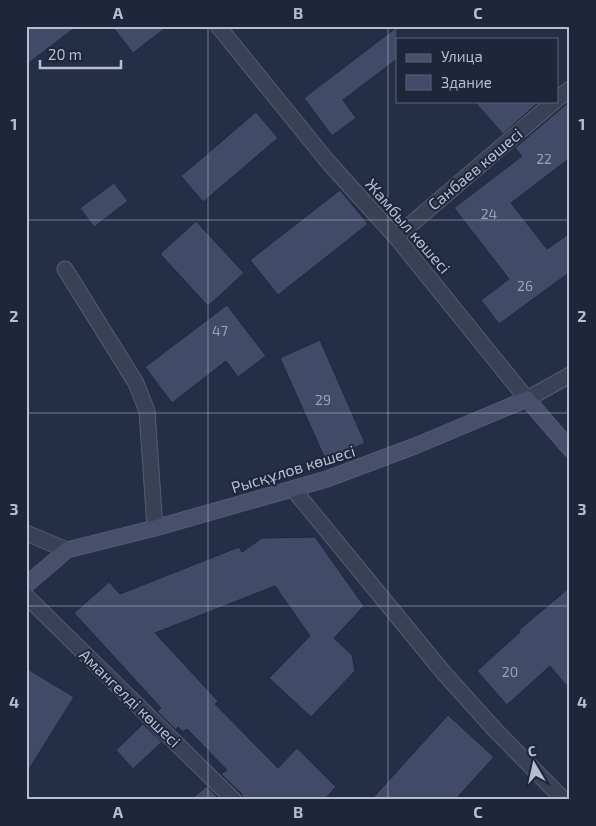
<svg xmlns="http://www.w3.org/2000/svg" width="596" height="826" font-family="'Exo 2',sans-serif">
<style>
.building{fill:#414b68;stroke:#20283e}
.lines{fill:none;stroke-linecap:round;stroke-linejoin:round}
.minor-casing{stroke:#555c71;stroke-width:17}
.tertiary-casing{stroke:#555c71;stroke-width:17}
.secondary-casing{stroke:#555c71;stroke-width:17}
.minor{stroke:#3a4156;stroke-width:15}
.tertiary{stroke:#3a4156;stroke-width:15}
.secondary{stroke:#474f6a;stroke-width:15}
.grid{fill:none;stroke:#b8bdcf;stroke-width:1;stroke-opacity:0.55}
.labels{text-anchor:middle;stroke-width:4;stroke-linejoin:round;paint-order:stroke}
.number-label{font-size:14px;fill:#9aa0b5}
.street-label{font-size:16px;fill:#b8bdcf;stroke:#1e263c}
.neatline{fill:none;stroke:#b8bdcf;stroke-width:2}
.grid-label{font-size:16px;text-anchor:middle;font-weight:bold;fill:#b8bdcf}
</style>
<rect width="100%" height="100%" fill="#252e47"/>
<g class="building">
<path d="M26 26H77L26 65Z"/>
<path d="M112 26H168L133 53Z"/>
<path d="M397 27V59L343 100 356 118 332 136 304 98Z"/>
<path d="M474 101H540L503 134Z"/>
<path d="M570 101V158L511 203 547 249 570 233V272L499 324 481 300 509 279 454 208 522 156 515 148Z"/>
<path d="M256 112 278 138 203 202 181 176Z"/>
<path d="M114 183 128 201 94 227 80 208Z"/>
<path d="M340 190 368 224 278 295 250 260Z"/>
<path d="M196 221 244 273 208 306 160 254Z"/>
<path d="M227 305 266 356 238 377 226 361 172 403 145 367Z"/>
<path d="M320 340 365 443 326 461 280 358Z"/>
<path d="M315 537 364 606 334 638 352 655 355 671 311 717 269 678 310 636 275 586 155 633 218 701 215 704 278 768 297 748 336 787 324 800H243L241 793 221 774 227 770 187 729 183 732 178 727 176 730 157 711 161 708 74 613 109 582 120 594 239 547 242 552 262 538Z"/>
<path d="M570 587V690L550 666 507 705 477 671 520 632 519 630Z"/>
<path d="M26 668 74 697 26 774Z"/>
<path d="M448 715 494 757 455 800H371Z"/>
<path d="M143 724 162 742 133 769 116 750Z"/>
<path d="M207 786 220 800H190Z"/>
</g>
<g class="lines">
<defs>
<g id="minor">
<path d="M218 26 329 163 396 237 527 399"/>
<path d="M557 99 570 89"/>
<path d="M396 237 555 101"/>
<path d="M65 269 136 383 147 411 155 528"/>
<path d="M293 489 443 672 496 731 564 800"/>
<path d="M26 596 234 800"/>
</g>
<g id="tertiary">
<path d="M527 399 570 375"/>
<path d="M26 533 67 550"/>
</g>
<path id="secondary" d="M26 585 67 550 155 528 327 479 415 446 527 399 570 449"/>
</defs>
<use href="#minor" class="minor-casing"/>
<use href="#tertiary" class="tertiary-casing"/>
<use href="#secondary" class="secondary-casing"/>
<use href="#minor" class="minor"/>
<use href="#tertiary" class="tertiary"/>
<use href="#secondary" class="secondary"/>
</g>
<path class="grid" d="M208 26V800M388 26V800M26 220H570M26 413H570M26 606H570"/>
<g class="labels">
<g class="number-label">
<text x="544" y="164">22</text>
<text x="489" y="219">24</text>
<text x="525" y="291">26</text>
<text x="220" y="336">47</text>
<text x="323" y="405">29</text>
<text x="510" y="677">20</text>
</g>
<g class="street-label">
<text transform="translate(475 169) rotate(-40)" y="6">Санбаев көшесі</text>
<text transform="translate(408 226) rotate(49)" y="6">Жамбыл көшесі</text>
<text transform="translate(293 469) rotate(-17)" y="6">Рысқұлов көшесі</text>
<text transform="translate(130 698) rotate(44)" y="6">Амангелді көшесі</text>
</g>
</g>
<rect width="596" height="826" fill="none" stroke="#1e263c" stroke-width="55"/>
<rect x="396" y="38" width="162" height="65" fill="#1e263c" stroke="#5c6277"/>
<rect x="406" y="54" width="25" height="8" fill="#474f6a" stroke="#5c6277"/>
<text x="441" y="62" font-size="15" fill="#b8bdcf">Улица</text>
<rect x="406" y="75" width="25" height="15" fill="#414b68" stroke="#5c6277"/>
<text x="441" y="88" font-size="15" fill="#b8bdcf">Здание</text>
<g transform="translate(534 764) rotate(351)" stroke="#1e263c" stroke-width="4" paint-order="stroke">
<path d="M0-4L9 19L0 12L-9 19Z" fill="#b8bdcf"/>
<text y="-8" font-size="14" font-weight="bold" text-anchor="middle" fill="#b8bdcf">С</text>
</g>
<path d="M40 60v8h81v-8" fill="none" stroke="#b8bdcf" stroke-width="2.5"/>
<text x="48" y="60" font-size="15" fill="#b8bdcf" stroke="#1e263c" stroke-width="4" paint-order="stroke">20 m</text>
<rect x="28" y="28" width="540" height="770" class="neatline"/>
<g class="grid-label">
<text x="118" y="19">A</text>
<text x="298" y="19">B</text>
<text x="478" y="19">C</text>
<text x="14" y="130">1</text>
<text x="582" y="130">1</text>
<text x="14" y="322">2</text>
<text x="582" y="322">2</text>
<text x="14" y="515">3</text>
<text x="582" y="515">3</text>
<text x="14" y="708">4</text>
<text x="582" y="708">4</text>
<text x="118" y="818">A</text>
<text x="298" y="818">B</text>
<text x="478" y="818">C</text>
</g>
</svg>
